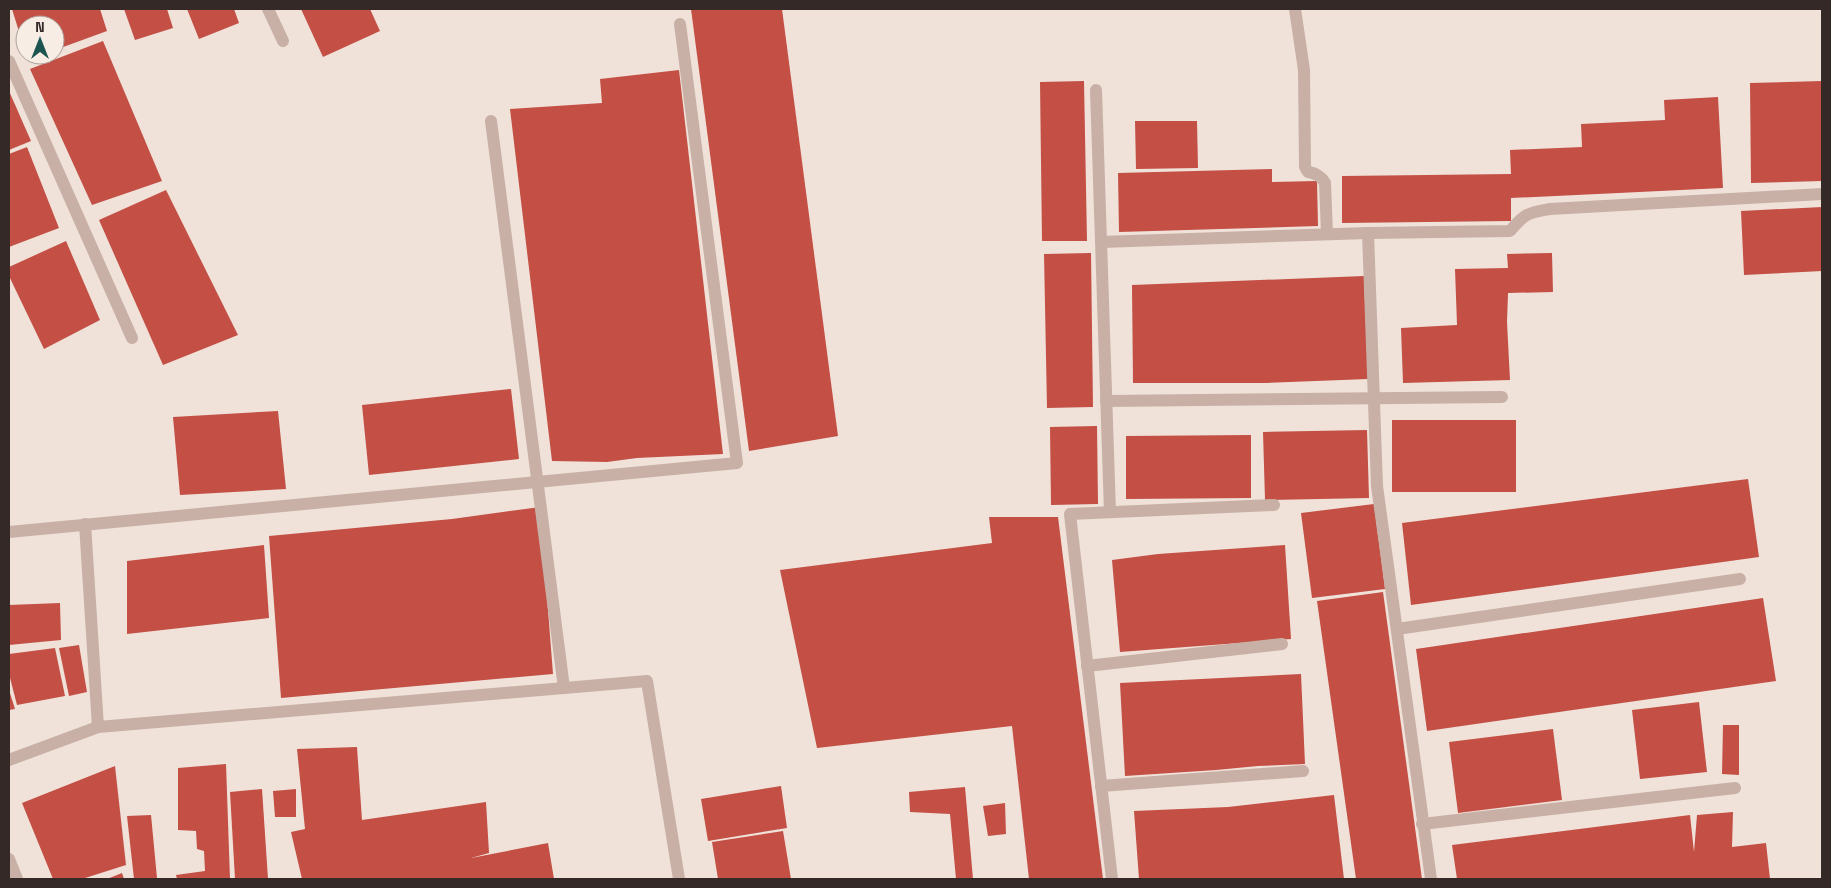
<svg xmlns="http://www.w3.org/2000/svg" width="1831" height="888" font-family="'Space Grotesk',sans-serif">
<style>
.building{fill:#c34f45}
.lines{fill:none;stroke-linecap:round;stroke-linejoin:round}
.street{stroke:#c8b0a6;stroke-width:12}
</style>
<rect width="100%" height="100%" fill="#f0e2d9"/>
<g class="building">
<path d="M12 9H100L107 31 55 50V25H25V51Z"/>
<path d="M124 9H167L173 28 135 40Z"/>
<path d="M187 9H234L239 23 199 39Z"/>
<path d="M301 9H370L380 31 323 57Z"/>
<path d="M691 9H782L838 436 749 451Z"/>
<path d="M103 41 162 181 92 205 30 69Z"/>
<path d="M679 70 723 454 637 458 607 462 552 461 510 109 602 103 600 79Z"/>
<path d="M1084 81 1087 241H1042L1040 82Z"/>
<path d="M1822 81V181L1751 183 1750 83Z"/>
<path d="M9 91 31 141 9 150Z"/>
<path d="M1718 97 1723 188 1511 198V221L1342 223V176L1511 174 1510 150 1582 147 1581 124 1665 120 1664 100Z"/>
<path d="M1135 121H1197L1198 168 1136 169Z"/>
<path d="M27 147 59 228 9 247V154Z"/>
<path d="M1272 169V182L1317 181 1318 226 1119 232 1118 173Z"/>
<path d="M166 190 238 335 163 365 99 220Z"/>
<path d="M1822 207V271L1744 275 1741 211Z"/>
<path d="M66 241 100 320 44 349 9 276V267Z"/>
<path d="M1091 253 1093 407 1047 408 1044 254Z"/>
<path d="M1552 253 1553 292 1508 293 1507 322 1510 380 1403 383 1401 328 1457 325 1455 269 1508 268 1507 254Z"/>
<path d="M1364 276 1368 379 1266 383H1133L1132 285Z"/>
<path d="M511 389 519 459 369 475 362 405Z"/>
<path d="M278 411 286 489 180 495 173 417Z"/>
<rect x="1392" y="420" width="124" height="72"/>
<path d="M1097 426 1098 504 1051 505 1050 427Z"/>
<path d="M1367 430 1369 498 1265 500 1263 432Z"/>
<path d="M1251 435V498L1126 499V436Z"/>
<path d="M1748 479 1759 557 1411 605 1402 523Z"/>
<path d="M1374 504 1385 589 1312 598 1301 513Z"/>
<path d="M540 507 553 674 281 698 269 536 452 519Z"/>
<path d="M989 517H1058L1103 879H1029L1012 726 817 748 780 570 992 543Z"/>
<path d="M264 545 269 618 127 634V561Z"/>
<path d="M1285 545 1291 639 1120 652 1112 560 1158 554Z"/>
<path d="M1383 592 1422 879H1356L1317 601Z"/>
<path d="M1763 598 1776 681 1427 731 1416 649Z"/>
<path d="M60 603 61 640 9 645V605Z"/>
<path d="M79 645 87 692 69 696 59 648Z"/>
<path d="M55 648 65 696 17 705 9 674V654Z"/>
<path d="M1301 674 1305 764 1258 766 1216 770 1125 776 1120 683Z"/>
<path d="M9 690 15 709 9 710Z"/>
<path d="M1699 702 1707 772 1640 779 1632 710Z"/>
<path d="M1723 725H1739V775L1722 774Z"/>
<path d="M1553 729 1562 800 1458 813 1449 742Z"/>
<path d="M357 747 362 820 486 802 489 853 471 858 548 843 554 879H302L291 832 305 829 297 749Z"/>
<path d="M226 764 230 879H177L176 875 205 871 204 851 197 849 196 831 178 830V768Z"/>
<path d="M115 766 126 865 82 879H53L22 803Z"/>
<path d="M781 786 787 828 708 841 701 799Z"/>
<path d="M965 787 973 879H956L950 814 910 812 909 792Z"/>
<path d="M262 789 268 879H235L230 792Z"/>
<path d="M296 789V817H275L273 791Z"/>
<path d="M1334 795 1344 879H1139L1134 811 1228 807Z"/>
<path d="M1005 803 1006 834 988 836 983 806Z"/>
<path d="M1733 812 1732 847 1766 843 1770 879H1457L1452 845 1690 815 1694 852 1697 815Z"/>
<path d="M151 815 157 878 134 879 127 816Z"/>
<path d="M783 831 791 879H718L712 842Z"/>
<path d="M122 873 124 879H107Z"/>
</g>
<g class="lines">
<g class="street">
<path d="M268 9 283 41"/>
<path d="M1295 9 1304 70 1305 167 1308 172C1316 173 1321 176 1325 183L1327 234"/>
<path d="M9 61 132 338"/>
<path d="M1096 90 1110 512"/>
<path d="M491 121 564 688"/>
<path d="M1368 233 1377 486 1431 879"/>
<path d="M1101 242 1368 233 1510 231C1525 213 1528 213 1550 209L1822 194"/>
<path d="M1106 401 1502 397"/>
<path d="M85 524 98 727"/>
<path d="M9 532 737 463 680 24"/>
<path d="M1397 629 1740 579"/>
<path d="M1087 666 1282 644"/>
<path d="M9 760 98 727 647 681 679 879"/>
<path d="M1101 786 1303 771"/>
<path d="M1422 824 1735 788"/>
<path d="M9 859 17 879"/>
<path d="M1112 879 1070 514 1274 505"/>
</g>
</g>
<rect width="1831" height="888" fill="none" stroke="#342927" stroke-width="20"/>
<g transform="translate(40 40)"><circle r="24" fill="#f8ede5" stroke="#aa9f99"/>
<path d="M0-4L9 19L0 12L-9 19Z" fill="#1d544f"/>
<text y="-8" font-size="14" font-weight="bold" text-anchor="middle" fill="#342927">N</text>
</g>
</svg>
